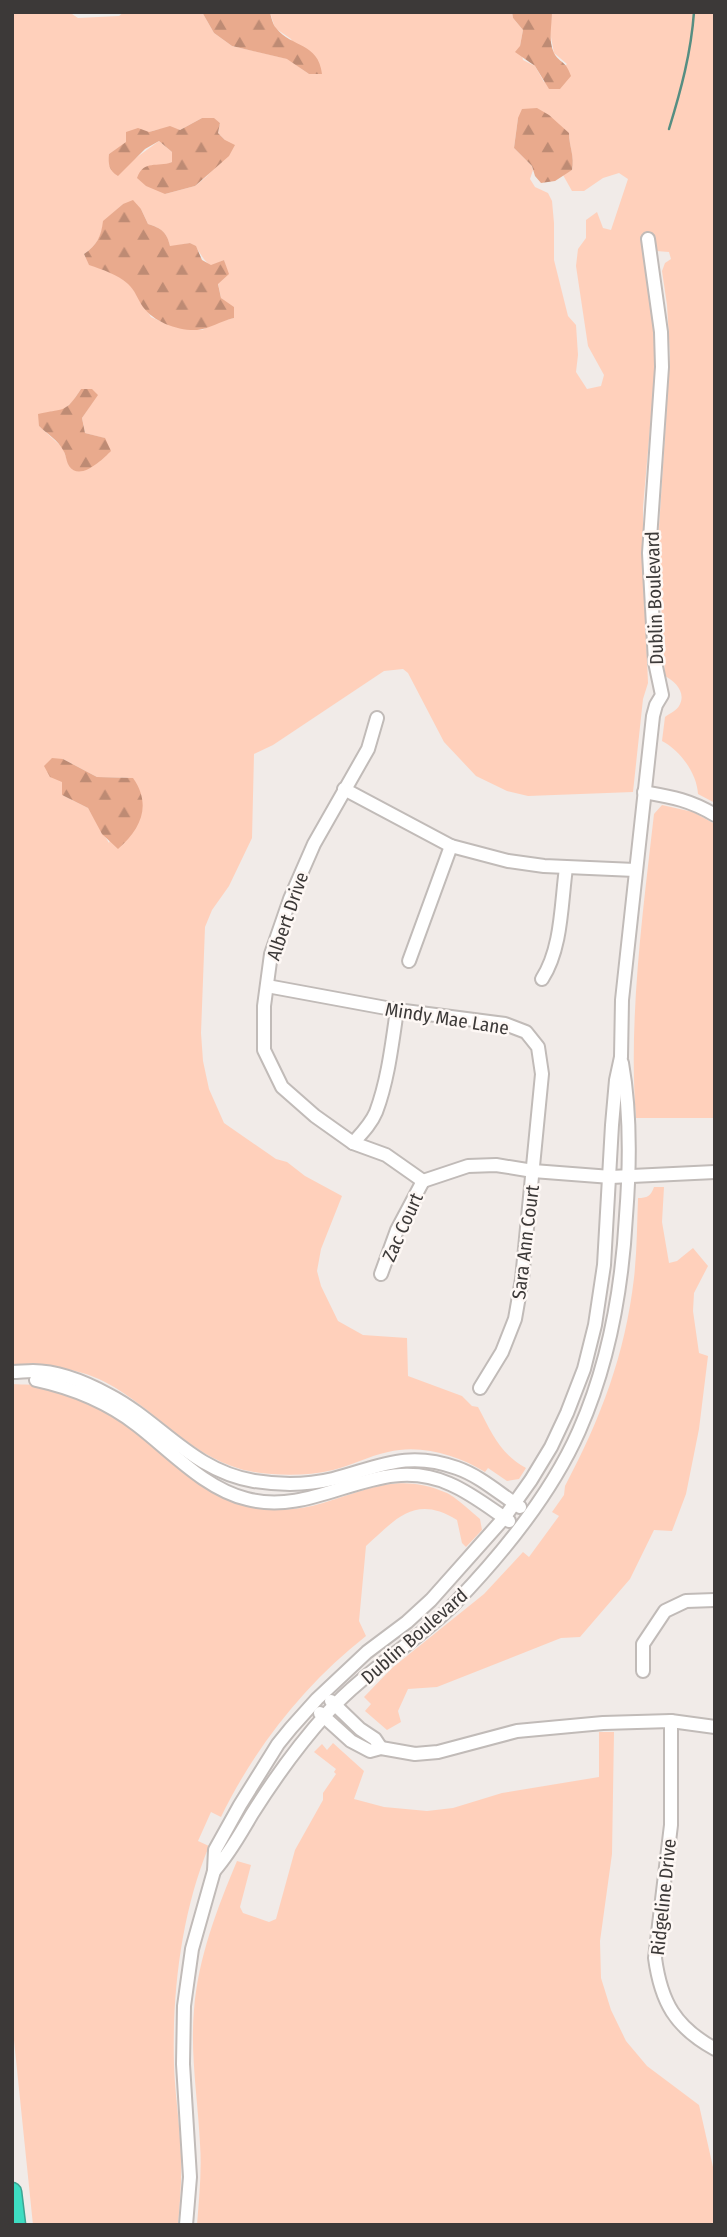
<svg xmlns="http://www.w3.org/2000/svg" width="727" height="2237" font-family="'Fira Sans Condensed',sans-serif">
<style>
.green{fill:#ffd0bb;fill-rule:evenodd}
.forest{fill:url(#forest-firs)}
.lines{fill:none;stroke-linecap:round;stroke-linejoin:round}
.stream{stroke:#568e82;stroke-width:2.5}
.minor-casing{stroke:#c1bbb8;stroke-width:16}
.highway-casing{stroke:#3da492;stroke-width:21}
.minor{stroke:#fff;stroke-width:12}
.highway{stroke:#3eddc2;stroke-width:18}
.labels{text-anchor:middle;stroke-width:5;stroke-linejoin:round;paint-order:stroke}
.street-label{font-size:19px;fill:#3c3938;stroke:#fef8f5}
</style>
<defs>
<pattern id="forest-firs" width="22" height="20" patternUnits="userSpaceOnUse" patternTransform="scale(1.75)"><rect width="22" height="20" fill="#e9aa8d"/><path d="M5 1l3.5 6h-7zM16 11l3.5 6h-7z" fill="#be8b74"/></pattern>
</defs>
<rect width="100%" height="100%" fill="#f1ebe8"/>
<g class="green">
<path d="M12 12H69L78 18 119 16 124 12H202L214 33 232 46 288 59 309 74 291 39 275 28 270 12H512L513 18 523 30 520 46 523 60 535 66 544 82 567 64 554 53 550 32 552 12H715V803L698 794C697 774 681 751 662 741L665 717C669 714 677 710 679 706 687 693 675 681 665 676L658 544 670 354 667 305 662 271 665 263 671 259 669 252 656 251 654 239 653 320 656 360 643 507V563L648 683 643 699 633 792 528 796 507 791 476 776 444 742 408 673 403 669 384 671 273 745 254 754 252 838 229 886 212 910 205 927 201 1033 203 1061 209 1089 224 1123 276 1159 287 1162 305 1176 342 1196 321 1249 317 1271 321 1286 338 1321 363 1335 407 1338 408 1376 462 1396 472 1406 478 1407C492 1433 499 1453 526 1468L519 1479 507 1481 488 1468 485 1472C457 1455 421 1444 388 1452 369 1456 352 1465 333 1470 307 1476 280 1476 254 1472 193 1462 157 1409 105 1382 76 1367 44 1365 12 1364ZM202 118H213L220 123 218 133 225 140 218 164 206 177 195 186 165 194V165L172 162V152L159 141 133 160 109 154C127 142 158 122 180 130ZM518 118 569 133C569 146 575 158 572 170L563 175 572 191H584L603 178 619 173 628 179 611 230 603 228 597 212 586 220V238L578 249 576 266 588 346 604 375 601 386 587 389 576 372 578 355 576 325 568 316 554 260V223L552 201 548 193 535 187 530 179 533 170 532 166 514 148ZM123 204 141 209 148 224C161 228 167 232 170 247L190 243C200 248 200 258 211 266L224 260 228 274 218 283 221 298 234 318 221 321 202 330 162 322 151 317 131 286 117 275 89 264 84 254C97 245 101 237 104 221ZM81 389 97 395 82 418 85 433 104 438 69 466 63 448 39 426 52 411H62L73 401ZM63 759 97 777 133 778 109 843 88 808 62 795Z"/>
<path d="M662 805 693 812 715 824V1118H636C628 1021 643 911 654 814Z"/>
<path d="M654 1187H664L662 1222 669 1263 677 1261 693 1248 708 1266 694 1293 693 1311 699 1353 708 1356 699 1429 686 1494 672 1531 654 1530 630 1579 580 1637 561 1638 437 1687 408 1689 398 1711 401 1722 387 1730 365 1711 371 1704 364 1697 392 1668 484 1594 523 1552 529 1557 559 1516 552 1512 564 1495 565 1486C601 1418 625 1355 634 1278 637 1252 637 1225 638 1198 647 1198 651 1196 654 1187Z"/>
<path d="M12 1384C24 1385 38 1384 49 1387 99 1401 137 1432 177 1463 196 1478 215 1497 239 1503 267 1511 296 1512 323 1503 369 1489 399 1472 447 1493 454 1496 472 1512 480 1519L482 1530 466 1547 462 1543 457 1520C415 1494 396 1519 366 1546L359 1621 366 1636C305 1684 255 1747 221 1817L211 1812 198 1841 209 1846C181 1914 172 1993 174 2065 175 2096 180 2125 181 2156 182 2178 180 2202 178 2225H33L12 2021Z"/>
<path d="M599 1732H614L612 1854 600 1941 601 1978 611 2010 626 2041 647 2066 699 2105 715 2176V2225H197C199 2198 202 2171 200 2144 198 2100 190 2055 194 2010 198 1958 217 1909 237 1861L251 1865 240 1907 243 1913 269 1922 276 1919 295 1850 323 1800V1793L336 1774 334 1772 336 1769 314 1752 322 1744 327 1750 333 1743 364 1771 354 1799 384 1807 427 1811 453 1808 502 1793 599 1777Z"/>
</g>
<g class="forest">
<path d="M202 12H270C271 17 273 25 276 28 292 48 318 42 322 74H309L287 59 232 46 214 33Z"/>
<path d="M512 12H552C552 24 548 41 554 53 560 64 565 59 571 76L560 89H549L535 66 515 52 520 46 523 30 513 18Z"/>
<path d="M537 108 549 115 569 133C569 146 575 157 572 170L555 181 541 183 535 176 532 166 514 148 518 118 522 109Z"/>
<path d="M202 118H214L220 123 218 133 225 140 235 145 229 156 195 186 165 194 146 186 137 178C144 159 157 168 172 162V152L159 141 145 149 118 176C109 171 108 164 109 154L126 142V132L138 128 149 132 170 126 180 130Z"/>
<path d="M133 200 141 209 148 224C161 228 167 232 170 246L190 243 196 246 202 260 211 265 224 260 229 274 218 284 221 298 234 307V318C221 321 209 329 197 330 178 331 154 322 143 307 138 300 135 290 128 284 117 274 103 270 89 265L84 254C97 245 101 237 103 221L123 204Z"/>
<path d="M81 389H92L98 395 82 418 85 433 105 438 111 451C103 459 80 482 69 466 66 461 66 454 63 450 59 441 46 433 39 426L38 414C64 408 65 414 81 389Z"/>
<path d="M52 758 63 759 97 777 133 778C152 805 141 829 118 849L102 834 88 808 62 795V782L50 777 44 766Z"/>
</g>
<g class="lines">
<path class="stream" d="M669 129C681 90 691 53 694 12"/>
<defs>
<g id="minor">
<path d="M377 718 368 749 314 844 290 899 271 954 264 1006V1050L282 1087 315 1116 353 1143 386 1155 423 1181"/>
<path d="M344 789 451 846 508 861 544 866 635 870"/>
<path d="M644 792C672 797 690 800 715 815"/>
<path d="M409 961 451 846"/>
<path d="M542 979C562 948 561 904 566 868"/>
<path d="M267 986 397 1010 505 1024 526 1032 538 1047 542 1074 522 1279 515 1319 502 1352 480 1388"/>
<path d="M353 1143C362 1133 371 1124 376 1112 388 1080 392 1044 397 1010"/>
<path d="M423 1181 468 1166 496 1165 533 1171 611 1177 715 1172"/>
<path d="M381 1274 397 1230 423 1181"/>
<path d="M12 1372C19 1372 26 1371 33 1371 59 1371 87 1383 109 1395 161 1422 191 1470 254 1481 279 1485 308 1485 333 1479 379 1467 407 1450 457 1468 480 1476 500 1494 520 1507"/>
<path d="M36 1380C73 1388 106 1401 137 1425 171 1451 205 1489 247 1499 319 1518 378 1451 450 1484 471 1493 490 1508 509 1521"/>
<path d="M643 1671V1644L665 1611 686 1601 715 1600"/>
<path d="M331 1701 360 1729 375 1739 381 1748"/>
<path d="M320 1713 351 1741 370 1751 381 1748 415 1754 438 1752 517 1731 603 1723 671 1721 715 1727"/>
<path d="M671 1721V1825L655 1958C661 2002 675 2027 715 2049"/>
<path d="M214 1871C230 1853 240 1834 252 1814 274 1779 300 1743 328 1712 366 1670 417 1642 456 1602 502 1554 552 1492 579 1431 609 1363 622 1289 626 1216 630 1165 631 1113 622 1063"/>
<path d="M186 2225 190 2177 183 2064 184 2006 192 1949 214 1871 215 1850 240 1805 278 1744 291 1728 317 1699 367 1652 407 1622 431 1600 504 1518 531 1480 551 1447 567 1413 584 1369 595 1325 604 1265 612 1125 616 1080 621 1057 622 1000 653 716 656 705 662 695 655 662 649 553 662 367 661 332 648 239"/>
</g>
<path id="highway" d="M12 2192 16 2225"/>
</defs>
<use href="#minor" class="minor-casing"/>
<use href="#highway" class="highway-casing"/>
<use href="#minor" class="minor"/>
<use href="#highway" class="highway"/>
</g>
<g class="labels">
<g class="street-label">
<text transform="translate(654 598) rotate(-92)" y="7">Dublin Boulevard</text>
<text transform="translate(287 916) rotate(-71)" y="7">Albert Drive</text>
<text transform="translate(447 1018) rotate(9)" y="7">Mindy Mae Lane</text>
<text transform="translate(402 1227) rotate(-66)" y="7">Zac Court</text>
<text transform="translate(525 1242) rotate(-83)" y="7">Sara Ann Court</text>
<text transform="translate(414 1636) rotate(-41)" y="7">Dublin Boulevard</text>
<text transform="translate(663 1897) rotate(-84)" y="7">Ridgeline Drive</text>
</g>
</g>
<rect width="727" height="2237" fill="none" stroke="#3c3938" stroke-width="28"/>
</svg>
